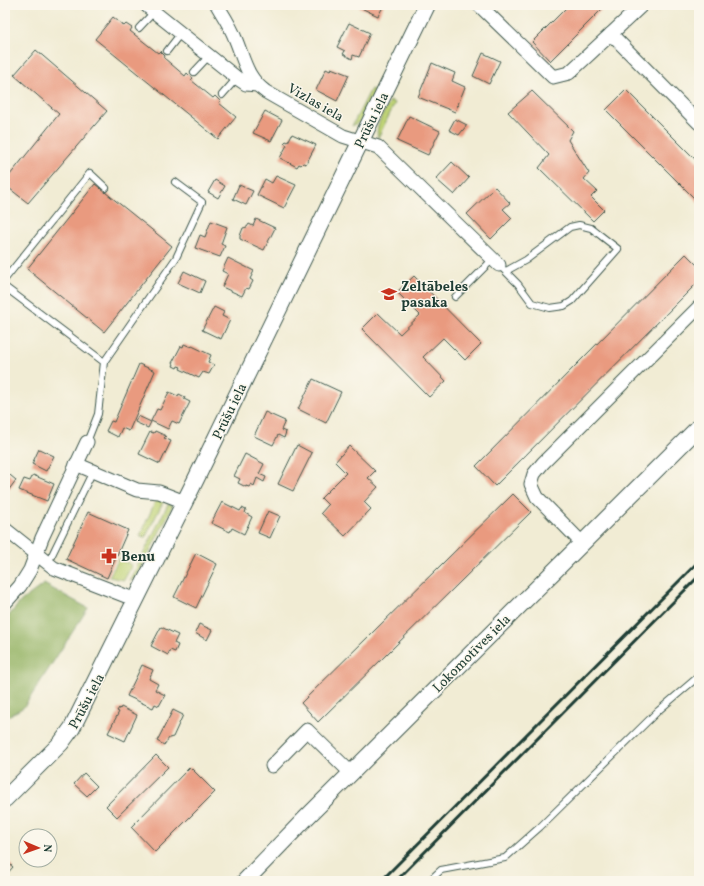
<svg xmlns="http://www.w3.org/2000/svg" width="704" height="886" font-family="Vollkorn,serif">
<style>
.green{fill:#bfd376;stroke:#6f8855}
.forest{fill:#97b567;stroke:#5b794e}
.building{fill:#e99a7f}
.lines{fill:none;stroke-linecap:round;stroke-linejoin:round}
.service-casing{stroke:#3e574c;stroke-width:8}
.minor-casing{stroke:#3e574c;stroke-width:15}
.tertiary-casing{stroke:#3e574c;stroke-width:18}
.service{stroke:#fff;stroke-width:6}
.minor{stroke:#fff;stroke-width:13}
.tertiary{stroke:#fff;stroke-width:16}
.rail{stroke:#1f3d34;stroke-width:3}
.labels{text-anchor:middle;stroke-width:3;stroke-linejoin:round;paint-order:stroke}
.street-label{font-size:14px;fill:#1f3d34;stroke:#fbf7ec}
.poi-label{font-size:14px;font-weight:bold;fill:#1f3d34;stroke:#fbf7ec;text-anchor:start}
</style>
<rect width="100%" height="100%" fill="#fbf7ec"/>
<filter id="ink" filterUnits="userSpaceOnUse"><feTurbulence type="fractalNoise" baseFrequency=".025" numOctaves="2"/><feDisplacementMap in="SourceGraphic" scale="8" xChannelSelector="R" yChannelSelector="G"/><feConvolveMatrix kernelMatrix="1 2 1 2 8 2 1 2 1" color-interpolation-filters="sRGB"/></filter>
<filter id="wash" filterUnits="userSpaceOnUse"><feTurbulence type="fractalNoise" baseFrequency=".012" numOctaves="4" result="noise"/><feDisplacementMap in="SourceGraphic" scale="16" xChannelSelector="R" yChannelSelector="G"/><feGaussianBlur stdDeviation="0.9" result="paint"/><feColorMatrix in="noise" values="0 0 0 0 0 0 0 0 0 0 0 0 0 0 0 0 0 1.4 0 .05"/><feComposite in="paint" operator="in"/></filter>
<g filter="url(#wash)">
<rect width="100%" height="100%" fill="#f1ecd4"/>
<g class="green">
<path d="M371 89 376 91 360 122 352 126Z"/>
<path d="M390 101 395 103 378 138C374 125 385 112 390 101Z"/>
<path d="M159 500H164L145 538 140 536 155 502Z"/>
<path d="M168 504H170L173 505 140 571 134 579 130 581Z"/>
<path d="M119 559 130 564 131 567 124 580 109 577Z"/>
</g>
<path class="forest" d="M44 584 88 608 24 707 5 718V620L21 601Z"/>
<g id="blocks">
<g class="building">
<path d="M360 5H384L378 16 359 7Z"/>
<path d="M569 5H606L550 61 532 42Z"/>
<path d="M113 17 124 26 126 24 132 28 130 31 158 53 160 51 165 56 164 58 185 76 187 73 190 76 193 78 191 80 213 98 215 96 220 101 219 103 236 117 218 139 95 39Z"/>
<path d="M349 23 370 33 359 57 353 55 352 59 343 54 345 51 337 47Z"/>
<path d="M36 50 107 111 28 203 5 185V181L59 114 14 75Z"/>
<path d="M483 53 500 61 489 84 473 76Z"/>
<path d="M432 63 455 73 452 81 465 87 455 112 418 97Z"/>
<path d="M331 68 349 75 337 101 316 90 326 69 330 71Z"/>
<path d="M626 90 699 163V203L606 110Z"/>
<path d="M532 91 573 131 568 140 589 173 584 179 597 191 591 197 604 210 593 221 539 168 549 155 508 112Z"/>
<path d="M265 111 282 120 271 141 253 133Z"/>
<path d="M409 116 440 131 428 155 397 141Z"/>
<path d="M455 119 467 125 459 135 449 130Z"/>
<path d="M292 134 316 145 306 164 303 163 301 165 299 164 297 167 280 158 287 145 284 143 286 141 288 142Z"/>
<path d="M452 162 469 178 454 195 436 179Z"/>
<path d="M276 176 296 185 284 208 257 195 265 179 272 183Z"/>
<path d="M215 180 225 186 218 198 208 192Z"/>
<path d="M95 184 172 246 104 332 27 269Z"/>
<path d="M239 185 253 191 246 205 233 199Z"/>
<path d="M495 187 510 203 503 209 512 218 491 239 467 214Z"/>
<path d="M256 219 275 228 264 250 240 239V236L243 228 247 227 249 224 253 226Z"/>
<path d="M211 221 227 227 221 244 225 246 220 257 195 248 200 235 205 237Z"/>
<path d="M686 254 699 267V281L495 486 476 466Z"/>
<path d="M228 258 254 271 250 279 253 281 249 289 246 288 242 296 222 287 228 274 222 271Z"/>
<path d="M184 271 205 281 200 293 178 283Z"/>
<path d="M414 276 481 344 465 360 443 338 423 357 446 381 429 397 362 329 378 313 400 334 420 315 397 292Z"/>
<path d="M214 307 224 312 222 316 230 320 221 339 202 330Z"/>
<path d="M184 344 191 347 192 346 211 355 208 362 214 365 209 374 203 372 199 378 180 369 181 367 178 366 177 368 173 366 174 364 172 363 181 346 183 347Z"/>
<path d="M139 364 155 371 129 431 122 428 118 437 106 431 111 421 114 422Z"/>
<path d="M313 379 341 392 326 423 298 409Z"/>
<path d="M169 392 178 396 179 394 185 397 184 399 190 402 179 424 172 421 168 429 151 421 157 409 160 410Z"/>
<path d="M265 412 285 421 281 430 286 432 284 438 278 435 273 445 254 436Z"/>
<path d="M138 416 151 422 148 428 135 422Z"/>
<path d="M155 431 166 436 164 438 171 441 160 464 139 454 150 432 154 433Z"/>
<path d="M297 445 312 453 293 491 278 484Z"/>
<path d="M349 446 375 471 368 478 378 487 364 502 371 509 345 536 321 513 328 505 321 498 346 473 335 462Z"/>
<path d="M39 449 54 456 46 471 32 464Z"/>
<path d="M245 454 264 464 259 474 266 477 264 482 257 478 254 486 251 484 249 487 246 486V487L238 483 240 479 234 476Z"/>
<path d="M5 471 16 480 5 495Z"/>
<path d="M33 475 54 484 47 501 19 490 24 479 30 481Z"/>
<path d="M513 494 531 512 318 722 301 703Z"/>
<path d="M222 502 240 511 242 508 246 510 245 513 252 517 244 534 232 528 230 532 211 523Z"/>
<path d="M268 511 280 516 270 538 258 533Z"/>
<path d="M88 512 128 530 107 578 66 559Z"/>
<path d="M196 553 217 564 196 608 174 597Z"/>
<path d="M199 624 212 630 207 640 195 633Z"/>
<path d="M161 627 178 635 174 643 178 645 175 652 170 650 168 655 151 646Z"/>
<path d="M142 665 153 670 149 679 158 684 155 690 165 695 159 706 155 704 153 708 127 696Z"/>
<path d="M121 707 137 715 125 741 108 733 119 712 117 711 119 708 120 709Z"/>
<path d="M173 710 183 715 173 737 169 738 164 745 157 741Z"/>
<path d="M156 755 168 767 117 817 106 806Z"/>
<path d="M190 767 215 792 155 852 131 827Z"/>
<path d="M84 773 97 786 87 796 74 784Z"/>
<path d="M5 860 13 867 5 876Z"/>
</g>
</g>
</g>
<g filter="url(#ink)">
<use href="#blocks" fill-opacity="0" stroke="#3e574c" stroke-width="1"/>
<g class="lines">
<defs>
<g id="service">
<path d="M139 28 154 12"/>
<path d="M167 51 181 33"/>
<path d="M194 72 209 56"/>
<path d="M222 95 237 78"/>
<path d="M499 265 518 284 532 303 550 308 564 306 572 301 618 249 591 228 579 225 570 227 526 260 506 271"/>
<path d="M5 279 90 173 106 188"/>
<path d="M5 287 104 362 98 414 87 442"/>
<path d="M455 297 493 259"/>
<path d="M104 362 176 258 202 202 175 182"/>
<path d="M48 563 93 471"/>
<path d="M429 881 441 870 505 858 540 827 658 711 699 676"/>
</g>
<g id="minor">
<path d="M217 5C223 15 231 27 235 38 244 59 246 78 266 92L343 136 378 147 499 265"/>
<path d="M479 5 553 77 569 73 611 34"/>
<path d="M642 5 611 34 699 123"/>
<path d="M148 7 237 78 246 84 257 85"/>
<path d="M76 464 137 490 159 492 185 502"/>
<path d="M5 529 54 568 136 600"/>
<path d="M582 543 537 497 531 484 534 474 543 463 699 307"/>
<path d="M5 603 20 586 30 570 42 538 87 442"/>
<path d="M272 766 307 730 351 773"/>
</g>
<g id="tertiary">
<path d="M5 799 61 743 72 728 195 481 427 5"/>
<path d="M245 881 306 818 699 427"/>
</g>
</defs>
<use href="#service" class="service-casing"/>
<use href="#minor" class="minor-casing"/>
<use href="#tertiary" class="tertiary-casing"/>
<use href="#service" class="service"/>
<use href="#minor" class="minor"/>
<use href="#tertiary" class="tertiary"/>
<g class="rail">
<path d="M381 881 699 561"/>
<path d="M396 881 699 576"/>
</g>
</g>
</g>
<defs>
<symbol id="school-bare" viewBox="-9 -9 18 18"><path d="M0-5L7-2L0 1L-7-2ZM-4 1L0 2.5L4 1V4Q0 6-4 4Z" fill="#c8321e" stroke="#fbf7ec" stroke-width="2.5" paint-order="stroke"/></symbol>
<symbol id="pharmacy-bare" viewBox="-9 -9 18 18"><path d="M-2-6h4v4h4v4h-4v4h-4v-4h-4v-4h4Z" fill="#c8321e" stroke="#fbf7ec" stroke-width="2.5" paint-order="stroke"/></symbol>
</defs>
<g fill-rule="evenodd">
<use href="#school-bare" x="378" y="283" width="22" height="22"/>
<use href="#pharmacy-bare" x="98" y="545" width="22" height="22"/>
</g>
<g class="labels">
<g class="street-label">
<text transform="translate(316 102) rotate(30)" y="5">Vizlas iela</text>
<text transform="translate(371 120) rotate(-64)" y="5">Prūšu iela</text>
<text transform="translate(229 411) rotate(-64)" y="5">Prūšu iela</text>
<text transform="translate(471 653) rotate(-45)" y="5">Lokomotīves iela</text>
<text transform="translate(86 701) rotate(-62)" y="5">Prūšu iela</text>
</g>
<g class="poi-label">
<text x="401" y="291">Zeltābeles<tspan x="401" dy="16">pasaka</tspan></text>
<text x="121" y="561">Benu</text>
</g>
</g>
<rect width="704" height="886" fill="none" stroke="#fbf7ec" stroke-width="20"/>
<g transform="translate(38 848) rotate(92)"><circle r="19" fill="#fbf7ec" stroke="#a3ada2"/>
<path d="M0-3L7 15L0 10L-7 15Z" fill="#c8321e"/>
<text y="-6" font-size="11" font-weight="bold" text-anchor="middle" fill="#1f3d34">N</text>
</g>
</svg>
